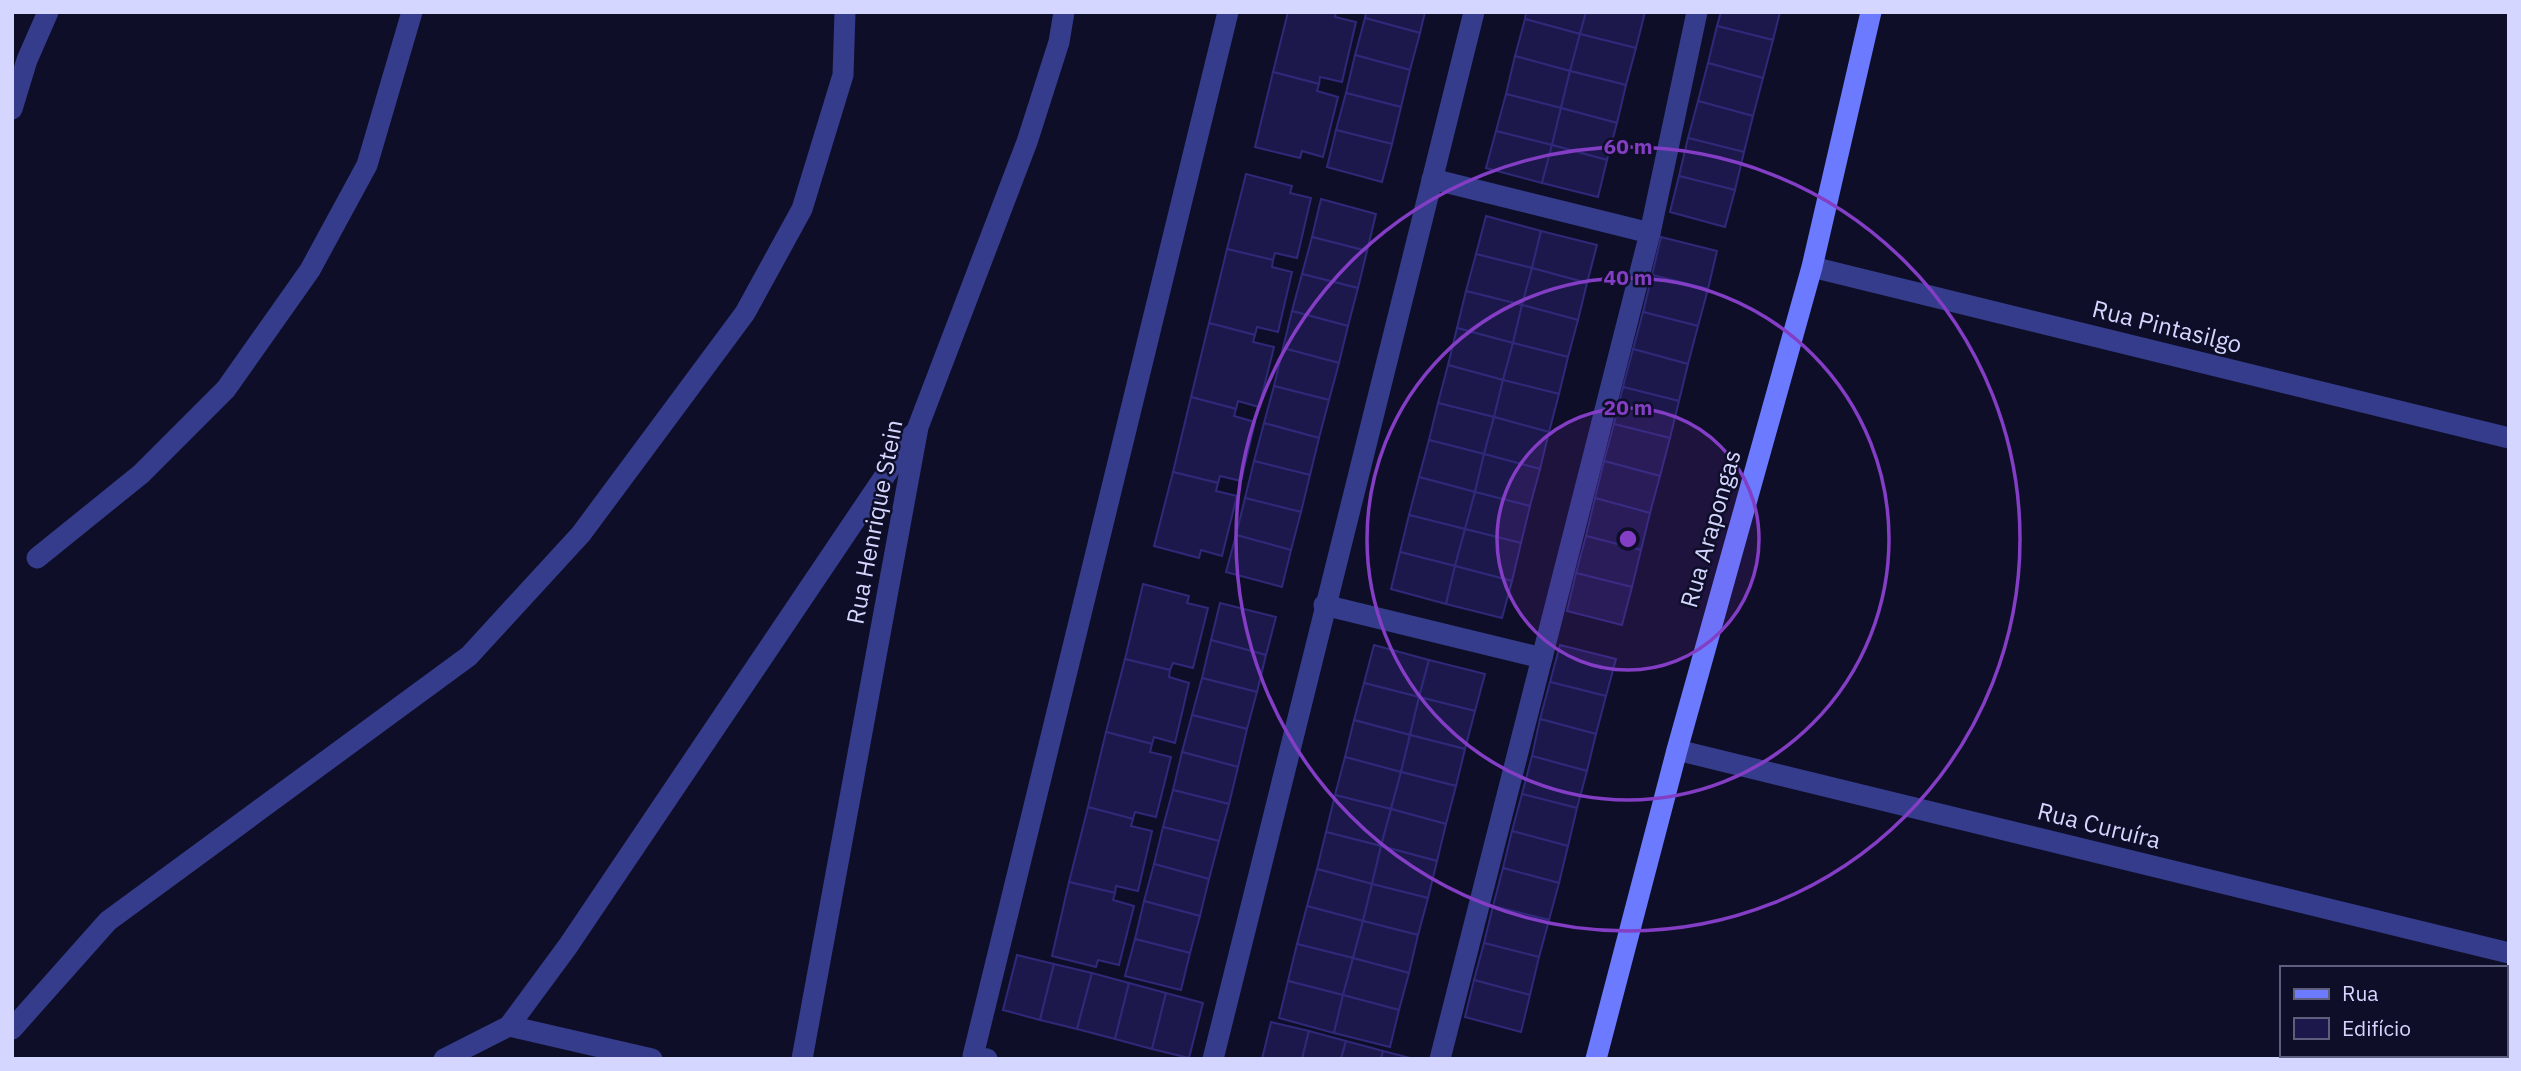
<svg xmlns="http://www.w3.org/2000/svg" width="2521" height="1071" font-family="'IBM Plex Sans',sans-serif">
<style>
.building{fill:#1d184b;stroke:#2f2979;stroke-width:2}
.lines{fill:none;stroke-linecap:round;stroke-linejoin:round}
.street{stroke:#353c8b;stroke-width:21}
.secondary{stroke:#6c7aff;stroke-width:21}
.ring{fill:none;stroke:#843dc5;stroke-width:3.5}
.labels{text-anchor:middle;stroke-width:5;stroke-linejoin:round;paint-order:stroke}
.street-label{font-size:24px;fill:#d5d6ff;stroke:#0f0e29}
.centre{fill:#843dc5;stroke:#0f0e29;stroke-width:3.5}
.ring-label{font-size:21px;text-anchor:middle;font-weight:bold;fill:#843dc5;stroke:#0f0e29;stroke-width:5;stroke-linejoin:round;paint-order:stroke}
</style>
<rect width="100%" height="100%" fill="#0f0e29"/>
<g class="building">
<path d="M1288 12H1336L1335 17 1356 22 1342 82 1320 77 1319 84 1273 72Z"/>
<path d="M1366 12H1425L1420 33 1365 18Z"/>
<path d="M1526 12H1586L1580 34 1525 19Z"/>
<path d="M1586 12H1645L1636 48 1580 34Z"/>
<path d="M1721 12H1780L1773 40 1717 26Z"/>
<path d="M1365 18 1420 33 1410 70 1355 55Z"/>
<path d="M1525 19 1580 34 1570 71 1515 56Z"/>
<path d="M1717 26 1773 40 1763 78 1708 63Z"/>
<path d="M1580 34 1636 48 1626 85 1570 71Z"/>
<path d="M1355 55 1410 70 1401 107 1346 93Z"/>
<path d="M1515 56 1570 71 1561 108 1506 94Z"/>
<path d="M1708 63 1763 78 1753 116 1698 101Z"/>
<path d="M1570 71 1626 85 1617 123 1561 108Z"/>
<path d="M1273 72 1319 84 1317 91 1338 97 1323 157 1302 151 1300 158 1255 147Z"/>
<path d="M1346 93 1401 107 1392 144 1336 130Z"/>
<path d="M1506 94 1561 108 1552 145 1496 131Z"/>
<path d="M1698 101 1753 116 1744 152 1688 138Z"/>
<path d="M1561 108 1617 123 1607 160 1552 145Z"/>
<path d="M1336 130 1392 144 1382 182 1327 167Z"/>
<path d="M1496 131 1552 145 1542 183 1486 168Z"/>
<path d="M1688 138 1744 152 1735 190 1679 176Z"/>
<path d="M1552 145 1607 160 1598 197 1542 183Z"/>
<path d="M1246 174 1292 186 1290 193 1311 198 1297 258 1275 253 1273 260 1227 249Z"/>
<path d="M1679 176 1735 190 1725 227 1670 212Z"/>
<path d="M1321 199 1376 214 1367 251 1312 237Z"/>
<path d="M1486 216 1541 231 1532 268 1476 254Z"/>
<path d="M1541 231 1597 245 1587 283 1532 268Z"/>
<path d="M1312 237 1367 251 1358 288 1302 274Z"/>
<path d="M1661 237 1717 251 1708 289 1652 275Z"/>
<path d="M1227 249 1273 260 1272 267 1292 272 1278 332 1257 327 1255 335 1209 323Z"/>
<path d="M1476 254 1532 268 1522 305 1466 291Z"/>
<path d="M1532 268 1587 283 1578 320 1522 305Z"/>
<path d="M1302 274 1358 288 1348 326 1292 311Z"/>
<path d="M1652 275 1708 289 1698 326 1643 312Z"/>
<path d="M1466 291 1522 305 1513 343 1457 328Z"/>
<path d="M1522 305 1578 320 1568 357 1513 343Z"/>
<path d="M1292 311 1348 326 1339 363 1283 348Z"/>
<path d="M1643 312 1698 326 1688 364 1633 349Z"/>
<path d="M1209 323 1255 335 1253 342 1274 347 1259 407 1238 401 1236 409 1191 397Z"/>
<path d="M1457 328 1513 343 1503 380 1448 365Z"/>
<path d="M1513 343 1568 357 1559 394 1503 380Z"/>
<path d="M1283 348 1339 363 1329 400 1274 386Z"/>
<path d="M1633 349 1688 364 1679 401 1623 387Z"/>
<path d="M1448 365 1503 380 1494 417 1438 403Z"/>
<path d="M1503 380 1559 394 1549 432 1494 417Z"/>
<path d="M1274 386 1329 400 1319 438 1264 423Z"/>
<path d="M1623 387 1679 401 1670 438 1614 424Z"/>
<path d="M1191 397 1236 409 1234 416 1255 422 1241 481 1220 476 1218 483 1173 472Z"/>
<path d="M1438 403 1494 417 1484 454 1429 440Z"/>
<path d="M1494 417 1549 432 1540 469 1484 454Z"/>
<path d="M1264 423 1319 438 1310 475 1254 461Z"/>
<path d="M1614 424 1670 438 1660 476 1604 461Z"/>
<path d="M1429 440 1484 454 1475 492 1419 477Z"/>
<path d="M1484 454 1540 469 1530 506 1475 492Z"/>
<path d="M1254 461 1310 475 1301 512 1245 498Z"/>
<path d="M1604 461 1660 476 1650 513 1595 498Z"/>
<path d="M1173 472 1218 483 1216 491 1237 496 1222 556 1201 550 1199 558 1154 546Z"/>
<path d="M1419 477 1475 492 1465 529 1409 515Z"/>
<path d="M1475 492 1530 506 1521 543 1465 529Z"/>
<path d="M1245 498 1301 512 1291 550 1236 535Z"/>
<path d="M1595 498 1650 513 1641 550 1586 536Z"/>
<path d="M1409 515 1465 529 1455 566 1400 552Z"/>
<path d="M1465 529 1521 543 1512 581 1455 566Z"/>
<path d="M1236 535 1291 550 1282 587 1226 572Z"/>
<path d="M1586 536 1641 550 1632 587 1576 573Z"/>
<path d="M1400 552 1455 566 1446 604 1391 589Z"/>
<path d="M1455 566 1512 581 1502 618 1446 604Z"/>
<path d="M1576 573 1632 587 1622 625 1567 611Z"/>
<path d="M1143 584 1189 596 1187 603 1208 608 1193 668 1173 663 1170 670 1125 659Z"/>
<path d="M1220 603 1276 617 1266 655 1211 640Z"/>
<path d="M1211 640 1266 655 1257 692 1202 678Z"/>
<path d="M1374 645 1429 660 1419 697 1364 683Z"/>
<path d="M1560 645 1616 659 1606 696 1550 682Z"/>
<path d="M1125 659 1170 670 1169 677 1189 683 1175 743 1154 737 1152 744 1106 732Z"/>
<path d="M1429 660 1485 674 1475 711 1419 697Z"/>
<path d="M1202 678 1257 692 1247 729 1192 715Z"/>
<path d="M1550 682 1606 696 1596 734 1540 719Z"/>
<path d="M1364 683 1419 697 1410 735 1354 720Z"/>
<path d="M1419 697 1475 711 1465 749 1410 735Z"/>
<path d="M1192 715 1247 729 1238 767 1182 752Z"/>
<path d="M1540 719 1596 734 1587 771 1532 756Z"/>
<path d="M1354 720 1410 735 1401 772 1345 757Z"/>
<path d="M1106 732 1152 744 1150 752 1171 757 1156 817 1135 812 1133 819 1088 807Z"/>
<path d="M1410 735 1465 749 1456 786 1401 772Z"/>
<path d="M1182 752 1238 767 1229 804 1173 790Z"/>
<path d="M1532 756 1587 771 1577 808 1522 794Z"/>
<path d="M1345 757 1401 772 1391 809 1335 795Z"/>
<path d="M1401 772 1456 786 1446 824 1391 809Z"/>
<path d="M1173 790 1229 804 1219 841 1163 827Z"/>
<path d="M1522 794 1577 808 1568 846 1512 831Z"/>
<path d="M1335 795 1391 809 1381 846 1326 832Z"/>
<path d="M1088 807 1133 819 1131 826 1152 831 1138 891 1116 886 1115 893 1069 882Z"/>
<path d="M1391 809 1446 824 1437 861 1381 846Z"/>
<path d="M1163 827 1219 841 1209 879 1154 864Z"/>
<path d="M1512 831 1568 846 1559 883 1503 868Z"/>
<path d="M1326 832 1381 846 1372 884 1317 869Z"/>
<path d="M1381 846 1437 861 1428 898 1372 884Z"/>
<path d="M1154 864 1209 879 1200 916 1144 901Z"/>
<path d="M1503 868 1559 883 1549 920 1493 906Z"/>
<path d="M1317 869 1372 884 1363 921 1307 906Z"/>
<path d="M1069 882 1115 893 1113 900 1134 906 1119 965 1098 960 1096 967 1052 956Z"/>
<path d="M1372 884 1428 898 1418 935 1363 921Z"/>
<path d="M1144 901 1200 916 1190 953 1135 939Z"/>
<path d="M1307 906 1363 921 1353 958 1297 944Z"/>
<path d="M1493 906 1549 920 1539 957 1484 943Z"/>
<path d="M1363 921 1418 935 1409 973 1353 958Z"/>
<path d="M1135 939 1190 953 1181 990 1125 976Z"/>
<path d="M1484 943 1539 957 1530 995 1474 980Z"/>
<path d="M1297 944 1353 958 1343 995 1288 981Z"/>
<path d="M1017 955 1054 964 1040 1020 1003 1010Z"/>
<path d="M1353 958 1409 973 1399 1010 1343 995Z"/>
<path d="M1054 964 1092 973 1077 1029 1040 1020Z"/>
<path d="M1092 973 1129 983 1115 1039 1077 1029Z"/>
<path d="M1474 980 1530 995 1521 1032 1465 1017Z"/>
<path d="M1288 981 1343 995 1334 1033 1279 1018Z"/>
<path d="M1129 983 1166 993 1152 1049 1115 1039Z"/>
<path d="M1166 993 1203 1003 1189 1058 1152 1049Z"/>
<path d="M1343 995 1399 1010 1390 1047 1334 1033Z"/>
<path d="M1271 1022 1309 1031 1302 1059H1262Z"/>
<path d="M1309 1031 1346 1041 1341 1059H1302Z"/>
<path d="M1346 1041 1383 1051 1381 1059H1341Z"/>
<path d="M1383 1051 1414 1059H1381Z"/>
</g>
<g class="lines">
<g class="street">
<path d="M12 109 27 60 48 12"/>
<path d="M1432 179 1650 233"/>
<path d="M1812 267 2509 438"/>
<path d="M37 558 141 474 226 389 310 270 367 165 412 12"/>
<path d="M1324 605 1542 658"/>
<path d="M1677 750 2509 953"/>
<path d="M509 1026 652 1059"/>
<path d="M12 1029 108 921 469 656 581 534 745 313 802 209 843 75 845 12"/>
<path d="M444 1059 509 1026 568 946 913 434"/>
<path d="M802 1059 918 427 1027 142 1059 42 1064 12"/>
<path d="M987 1059 973 1056 1228 12"/>
<path d="M1213 1059 1474 12"/>
<path d="M1440 1059 1650 233 1697 12"/>
</g>
<path class="secondary" d="M1596 1059 1677 750 1812 267 1871 12"/>
</g>
<circle cx="1628" cy="539" r="131" fill="#843dc5" fill-opacity=".12"/>
<g class="ring">
<circle cx="1628" cy="539" r="131"/>
<circle cx="1628" cy="539" r="261"/>
<circle cx="1628" cy="539" r="392"/>
</g>
<g class="labels">
<g class="street-label">
<text transform="translate(2167 327) rotate(14)" y="8">Rua Pintasilgo</text>
<text transform="translate(875 522) rotate(-79)" y="8">Rua Henrique Stein</text>
<text transform="translate(1711 529) rotate(-74)" y="8">Rua Arapongas</text>
<text transform="translate(2099 826) rotate(14)" y="8">Rua Curuíra</text>
</g>
</g>
<circle cx="1628" cy="539" r="10" class="centre"/>
<g class="ring-label">
<text x="1628" y="154">60 m</text>
<text x="1628" y="285">40 m</text>
<text x="1628" y="415">20 m</text>
</g>
<rect width="2521" height="1071" fill="none" stroke="#d5d6ff" stroke-width="28"/>
<rect x="2280" y="966" width="228" height="91" fill="#0f0e29" stroke="#5e5e7f" stroke-width="2"/>
<rect x="2294" y="989" width="35" height="10" fill="#6c7aff" stroke="#5e5e7f" stroke-width="2"/>
<text x="2342" y="1001" font-size="21" fill="#d5d6ff">Rua</text>
<rect x="2294" y="1018" width="35" height="21" fill="#1d184b" stroke="#5e5e7f" stroke-width="2"/>
<text x="2342" y="1036" font-size="21" fill="#d5d6ff">Edifício</text>
</svg>
